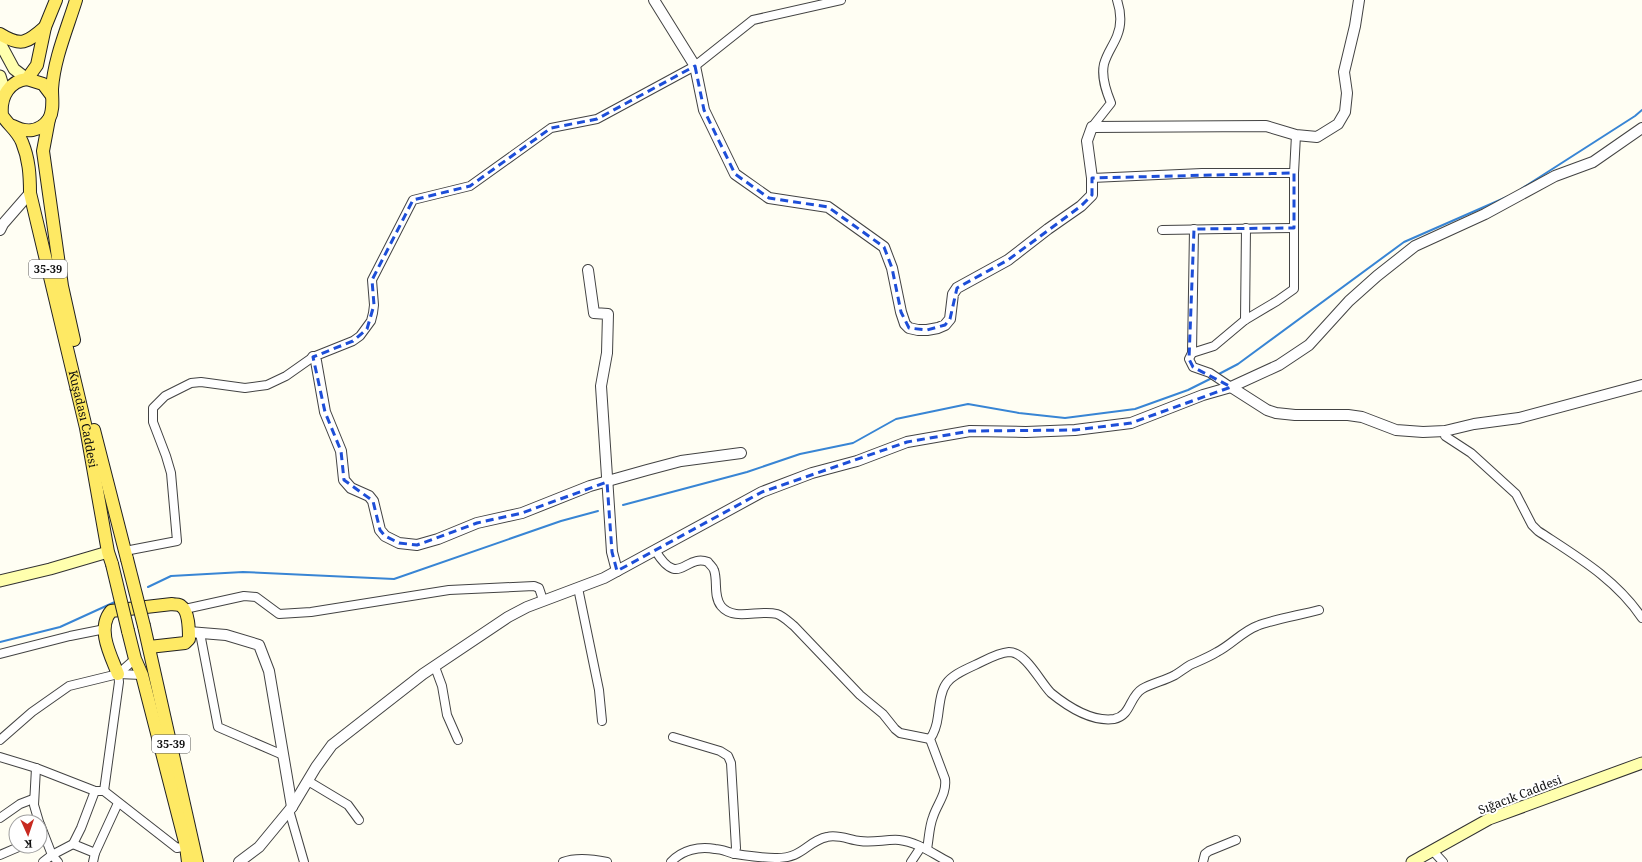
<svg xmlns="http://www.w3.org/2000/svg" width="1642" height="862" font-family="'Noto Serif',serif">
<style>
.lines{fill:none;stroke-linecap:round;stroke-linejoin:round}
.stream{stroke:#3885d4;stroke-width:2}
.minor-casing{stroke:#434343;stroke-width:10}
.tertiary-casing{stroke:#434343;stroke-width:12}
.secondary-casing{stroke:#323232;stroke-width:13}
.primary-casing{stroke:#212121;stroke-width:14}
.minor{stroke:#fff;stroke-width:8}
.tertiary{stroke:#fff;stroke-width:10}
.secondary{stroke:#ffffae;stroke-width:11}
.primary{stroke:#fee964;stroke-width:12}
.primary-bridge-casing{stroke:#212121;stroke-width:14;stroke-linecap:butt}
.primary-bridge{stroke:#fee964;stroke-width:12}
.marked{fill:none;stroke:#1d4ed8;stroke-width:3;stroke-dasharray:8 5;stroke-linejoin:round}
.labels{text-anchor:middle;stroke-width:4;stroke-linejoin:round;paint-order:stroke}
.shield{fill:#fff;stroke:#585858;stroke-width:1}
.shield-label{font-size:11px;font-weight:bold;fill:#101010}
.street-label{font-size:12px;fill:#101010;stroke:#fff}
</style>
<rect width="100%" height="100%" fill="#fffef3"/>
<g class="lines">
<g class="stream">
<path d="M1521 189 1635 116 1642 110"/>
<path d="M1217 375 1238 364 1404 242 1509 196"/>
<path d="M623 505 747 472 800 454 853 443 896 419 968 404 1019 413 1065 418 1135 409 1188 390 1212 378"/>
<path d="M148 587 171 576 243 572 394 579 561 521 598 511"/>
<path d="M0 642 60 627 117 601"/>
</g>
<defs>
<g id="minor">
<path d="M1092 127 1111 103C1106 91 1101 77 1104 64 1107 53 1113 46 1117 36 1122 24 1121 12 1117 0"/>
<path d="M1092 178 1202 173H1294"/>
<path d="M1194 229 1192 353 1189 359 1193 367 1210 373 1231 387"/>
<path d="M1162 230 1294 228"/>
<path d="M1245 320 1246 228"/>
<path d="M1192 353 1214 346 1245 320 1277 301 1294 289V173L1296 135"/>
<path d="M1445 431V436L1471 453 1516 494 1532 525 1538 531C1576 556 1616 579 1642 618"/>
<path d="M655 550C679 590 685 553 708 562 710 565 713 567 714 570 718 581 713 596 721 606 734 622 759 609 777 614 783 616 789 622 794 626L860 695 883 714 895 729 900 733 930 739"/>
<path d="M125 551 177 541 171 473 166 456 153 422V408L165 396 191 383 201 382 245 388 267 385 286 376 313 357 353 341 360 336 371 321 373 313 374 305 372 280 413 200 470 186 551 128 597 119 695 66 753 20 841 0"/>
<path d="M578 588 599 690 602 721"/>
<path d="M185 609 244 596 256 597 279 614 311 612 449 590 534 586 539 588 543 600"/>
<path d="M200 633 218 727 283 755"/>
<path d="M0 654 70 636 105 629"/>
<path d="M435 667 442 686 447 715 458 740"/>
<path d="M118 674 135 659"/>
<path d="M673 737 720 751 728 756 731 763 736 848 734 854"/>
<path d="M0 740 32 712 69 686 118 674 142 675"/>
<path d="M0 757 36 768 95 791H104L119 682 118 674"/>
<path d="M36 768 34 805 39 822"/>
<path d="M308 781 348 805 359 820"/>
<path d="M104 791 177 848 186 846"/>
<path d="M289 810 304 862"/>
<path d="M0 818 20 804 33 799"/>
<path d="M40 824 52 855 58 862"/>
<path d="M73 844 95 853 93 862"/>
<path d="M927 849C929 839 929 827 933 817 937 804 947 794 945 779L930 739C935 732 937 724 938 716 942 683 944 679 975 665 986 660 997 653 1009 652 1026 652 1040 682 1051 693 1067 706 1092 722 1114 719 1131 716 1129 697 1142 689 1152 683 1164 681 1175 675 1180 672 1185 668 1190 665 1199 661 1209 657 1217 652 1231 645 1243 631 1257 626 1274 619 1301 615 1319 610"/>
<path d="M1433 851 1443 862"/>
<path d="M95 853 118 803"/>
<path d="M0 855 21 846"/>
<path d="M43 862 52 855 73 844 81 828 95 791"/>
<path d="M563 862C576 857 593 859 607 862"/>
<path d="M671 862C682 850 699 846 715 849 722 849 729 853 736 854 749 856 762 858 775 858 803 859 807 841 827 837 838 834 850 840 860 841 873 843 887 839 899 840 918 842 933 854 949 862"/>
<path d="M911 862 921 847"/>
<path d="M1203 862 1205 854 1209 851 1236 840"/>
</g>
<g id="tertiary">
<path d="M654 0 695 66 704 110 735 174 769 198 828 207 884 247 892 268 901 312 905 324 909 328 918 330H927L938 328 945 325 950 319 953 294 957 288 1008 260 1048 229 1081 206 1092 195V178L1087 141 1092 127 1266 126 1296 135 1317 137 1338 124 1345 112 1347 93 1344 72 1355 26 1359 0"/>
<path d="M0 230 3 224 30 193"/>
<path d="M588 270 594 313 608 314 607 353 601 386 612 552 617 571"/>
<path d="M313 357 316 361 325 412 341 451 344 480 351 488 369 496 373 501 380 530 385 536 399 543 417 545 438 539 477 523 522 513 590 486 647 470 681 461 741 453"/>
<path d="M1231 387 1267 410 1276 413 1295 415H1348L1362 417 1396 430 1423 432 1445 431 1474 424 1519 418 1642 385"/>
<path d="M189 632 226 635 259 645 269 671 292 807"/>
<path d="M239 862 259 847 292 807 316 767 332 745 423 674 508 617 527 607 604 578 762 492 812 473 857 461 907 442 970 431 1026 432 1075 430 1131 423 1203 395 1231 387 1279 365 1309 345 1349 301 1377 276 1415 246 1485 214 1555 176 1593 162 1642 128"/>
</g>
<g id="secondary">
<path d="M0 43 14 69 27 79"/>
<path d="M0 76 4 89"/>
<path d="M0 581 50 569 108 552"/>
<path d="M1412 862 1489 819 1642 763"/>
</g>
<g id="primary">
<path id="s1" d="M56 0 45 27 37 65 27 79C10 81 0 96 2 115 8 125 17 130 22 142 29 159 30 175 30 193L86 428 108 552 112 564"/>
<path d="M0 34C21 47 27 43 45 27"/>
<path d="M27 79 43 84 52 96"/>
<path d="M49 119 43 151 62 286 74 340"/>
<path d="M13 126C26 133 40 132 49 119 54 110 52 99 52 89 54 59 67 29 76 0"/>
<path d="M94 430 127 559"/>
<path d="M144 626 197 862"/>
<path d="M128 631 135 659 142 675 186 846 188 862"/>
<path d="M118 674C111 656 96 629 111 611L172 604C175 605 179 604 181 606 189 611 189 631 189 639L185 643 149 647"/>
</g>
</defs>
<use href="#minor" class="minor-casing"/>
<use href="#tertiary" class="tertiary-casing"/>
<use href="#secondary" class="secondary-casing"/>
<use href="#primary" class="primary-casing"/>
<use href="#minor" class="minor"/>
<use href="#tertiary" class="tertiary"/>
<use href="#secondary" class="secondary"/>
<use href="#primary" class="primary"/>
<defs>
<g id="primary-bridge">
<path d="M127 559 144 626"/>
<path d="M112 564 128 631"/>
</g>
</defs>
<use href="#primary-bridge" class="primary-bridge-casing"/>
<use href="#primary-bridge" class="primary-bridge"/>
</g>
<path class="marked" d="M695 66 704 110 735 174 769 198 828 207 884 247 892 268 901 312 909 328 927 330 945 325 950 319 957 288 1008 260 1081 206 1092 195V178L1294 173V228L1194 229 1189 359 1193 367 1231 387 1131 423 1075 430 970 431 907 442 762 492 617 571 612 552 607 482 522 513 477 523 417 545 399 543 385 536 380 530 373 501 344 480 341 451 325 412 313 357 353 341 367 329 374 305 372 280 413 200 470 186 551 128 597 119Z"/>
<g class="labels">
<g class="shield">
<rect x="29" y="260" width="38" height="18" rx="3"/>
<rect x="152" y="735" width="38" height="18" rx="3"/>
</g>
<g class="shield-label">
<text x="48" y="273">35-39</text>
<text x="171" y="748">35-39</text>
</g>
<g class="street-label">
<text dy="4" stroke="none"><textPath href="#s1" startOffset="452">Kuşadası Caddesi</textPath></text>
<text transform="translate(1520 795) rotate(-21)" y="4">Sığacık Caddesi</text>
</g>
</g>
<g transform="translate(28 834) rotate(177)"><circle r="19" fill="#ffffff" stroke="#9f9f9f"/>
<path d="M0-3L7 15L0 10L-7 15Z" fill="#c82a20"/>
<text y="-6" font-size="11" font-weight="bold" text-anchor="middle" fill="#101010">K</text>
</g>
</svg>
